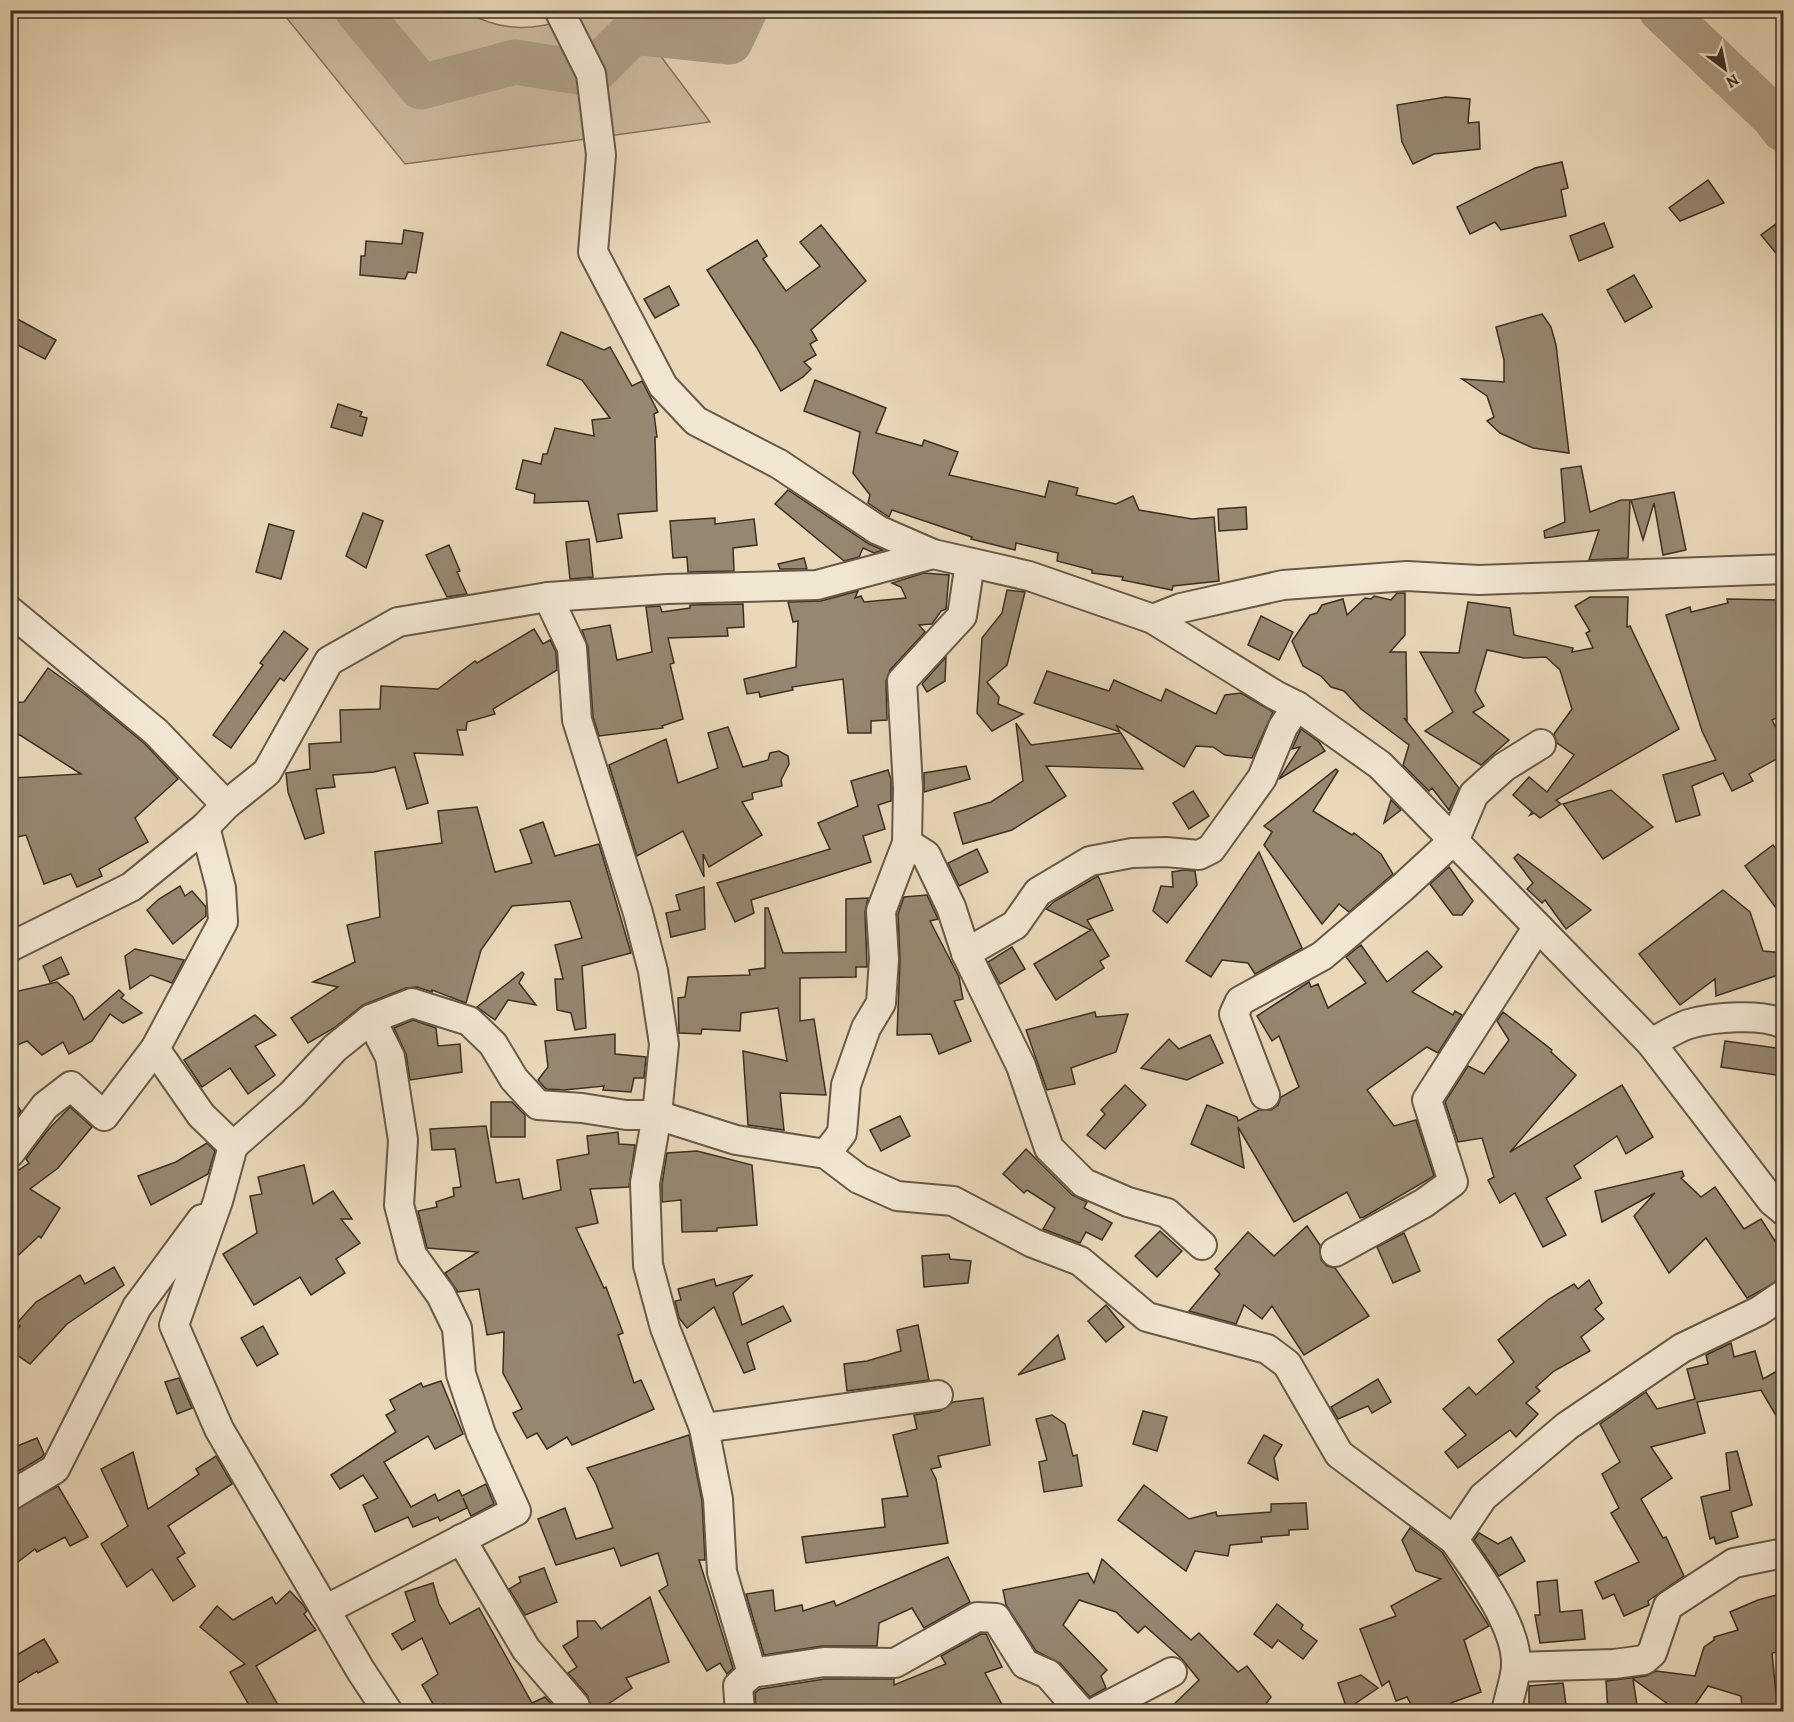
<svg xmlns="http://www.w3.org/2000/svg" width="1794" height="1722" font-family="Alegreya,serif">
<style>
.green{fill:#ccbb9f;stroke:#847560;stroke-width:1.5}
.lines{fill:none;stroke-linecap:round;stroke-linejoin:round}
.river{stroke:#ae9f86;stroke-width:45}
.building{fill:#968771;stroke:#3b2f22;stroke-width:1.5}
.minor-casing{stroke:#675948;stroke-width:32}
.minor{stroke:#f1e6d2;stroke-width:28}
</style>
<rect width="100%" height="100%" fill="#ead8b9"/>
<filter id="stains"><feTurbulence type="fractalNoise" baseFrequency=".00333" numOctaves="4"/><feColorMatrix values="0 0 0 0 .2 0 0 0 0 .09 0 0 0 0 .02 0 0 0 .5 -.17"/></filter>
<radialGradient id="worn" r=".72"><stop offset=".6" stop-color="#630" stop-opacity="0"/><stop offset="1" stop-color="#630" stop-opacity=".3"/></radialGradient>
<path class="green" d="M281 11H465C527 48 565 11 627 11L710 122 405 164Z"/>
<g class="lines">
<g class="river">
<path d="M357 10 421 87 515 62 591 74 633 32 730 42 745 10"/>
<path d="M1661 10 1773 116 1784 130"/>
</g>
</g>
<g class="building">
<path d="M1446 97 1470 99 1468 123 1479 122 1480 149 1434 154 1413 164 1402 142 1397 105Z"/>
<path d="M1562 162 1568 188 1561 190 1566 216 1501 230 1495 222 1470 234 1457 207 1535 168Z"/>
<path d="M1708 180 1724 203 1680 221 1669 208Z"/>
<path d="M1784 218V263L1761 235Z"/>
<path d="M1604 223 1613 247 1579 261 1570 236Z"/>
<path d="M821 225 866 281 811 330 817 340 810 344 816 355 804 362 811 369 803 377 781 391 757 348 707 270 757 240 767 256 763 259 786 291 820 266 800 242Z"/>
<path d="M404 230 423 233 416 273 408 272 405 279 360 275 361 256H365L366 241 402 244Z"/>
<path d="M1634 275 1652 307 1625 322 1607 290Z"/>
<path d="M669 286 679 305 655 318 644 299Z"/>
<path d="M1542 314 1551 327 1556 345 1569 453 1533 448 1500 433 1487 421 1494 417 1487 396 1462 379 1504 382V360L1496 327Z"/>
<path d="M10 315 56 340 45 359 10 341Z"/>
<path d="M561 332 604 350 610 347 632 386 642 381 658 412 654 414 657 437H655L657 511 618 514 622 538 597 542 588 501 534 503 535 494 516 489 523 460 541 464 543 454H547L555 428 594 436 592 420 610 418 582 380 547 365Z"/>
<path d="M815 380 886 408 876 433 922 446 924 440 958 452 949 475 1045 497 1049 481 1078 488 1076 495 1116 504 1133 496 1139 510 1192 519 1214 517 1219 581 1173 586 1172 590 1122 580 1123 577 1092 573V570L1057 561 1058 553 1016 543 1015 550 971 539 972 537 892 510 889 517 868 503 870 495 853 473 860 432 804 411Z"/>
<path d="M338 404 362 412 360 416 367 418 362 436 331 427Z"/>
<path d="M1581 466 1590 512 1621 500H1630L1628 558 1589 560 1599 530 1545 538 1544 531 1565 522 1561 469Z"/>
<path d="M788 490 869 544 883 550 874 553 863 548 859 557 844 561 775 504Z"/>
<path d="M1674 492 1686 550 1663 555 1654 503 1643 540 1631 500Z"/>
<path d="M1246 507 1247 529 1219 531 1218 509Z"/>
<path d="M363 513 383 521 366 568 346 556Z"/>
<path d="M715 518V524L754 519 757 545 733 548 734 571 688 572 687 557 673 558 670 521Z"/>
<path d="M269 524 294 531 281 579 256 572Z"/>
<path d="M589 539 593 577 570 579 566 542Z"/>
<path d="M449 545 460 571 457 572 467 594 447 597 426 555Z"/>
<path d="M804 558 807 569H780L778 564Z"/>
<path d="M924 573 949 575 946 609 941 611 932 624 919 625 925 632 890 670 886 681 887 720 871 721V733H848L843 679 792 687 793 690 760 697 759 692 747 694 744 679 796 667 798 621 793 622 788 602 821 601 858 591 855 598 861 596 864 602 906 598 901 587 892 583Z"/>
<path d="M1007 590 1025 592 1007 665 987 682 999 697 998 704 1023 714 992 731 977 713 982 638 1002 613Z"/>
<path d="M1397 593H1405V635L1390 652H1406L1407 720 1404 718 1459 788 1449 810 1432 788 1429 791 1403 765 1409 745 1361 709 1344 691 1331 687 1321 676 1303 666 1292 641 1310 615 1317 613 1322 605 1343 599 1347 615 1365 598 1371 599 1374 596 1391 600Z"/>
<path d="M1590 597H1628L1627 627 1630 626 1679 729 1556 800 1561 804 1540 818 1534 813 1530 815 1532 812 1513 795 1529 777 1547 792 1574 755 1557 743 1554 734 1572 709 1560 670 1546 657 1524 658 1487 650 1475 691 1484 706 1473 712 1509 740 1481 765 1425 731 1453 712 1420 652 1459 653 1468 602 1510 608 1514 635 1573 648 1572 652 1593 648 1586 633 1590 631 1575 606Z"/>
<path d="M1727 599 1784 600V714L1772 720 1784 743V755L1749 774 1753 781 1732 791 1723 773 1692 786 1700 815 1676 822 1663 775 1716 760 1702 731 1666 615 1690 607 1691 612 1728 603Z"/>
<path d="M743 604 744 627 727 628 728 636 668 638 674 663 670 664 683 719 662 726 663 728 599 736 593 717 588 647 582 630 610 625 617 660 652 652 646 607 660 606 662 612 690 608V605Z"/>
<path d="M1261 616 1293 632 1279 660 1248 645Z"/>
<path d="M534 629 543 644 550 640 556 652 557 670 493 709 495 714 467 722 466 730H457L463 755 414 753 428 803 407 809 395 767 374 772 333 775 335 787 316 789 324 833 305 839 288 792 286 773 310 769 309 744 341 742 340 710 380 709 381 686 438 689 475 661 477 663Z"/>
<path d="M284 631 308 649 284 681 280 678 231 748 213 735 263 665 260 663Z"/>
<path d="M946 657 945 681 927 692 922 684Z"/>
<path d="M48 668 83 693 145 744 178 779 135 818 148 842 99 869 102 876 77 887 71 874 44 884 26 835 17 837 13 778 81 774 20 735 10 736V703L24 702Z"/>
<path d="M1047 671 1109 691 1114 680 1161 701 1166 689 1216 714 1225 695 1241 693 1273 712 1252 758 1225 755 1213 747 1196 746 1184 767 1116 725 1120 732 1034 703Z"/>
<path d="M1016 723 1031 745 1121 733 1143 769 1046 766 1066 796 1012 830 963 844 954 813 991 802 1023 781Z"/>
<path d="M728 727 743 767 768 760 770 753 779 751 788 756 789 764 781 780 782 786 752 793 753 799 742 802 762 835 709 867 703 854 704 877 683 831 637 856 609 765 666 739 678 783 718 768 708 733Z"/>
<path d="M1301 729 1319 742 1325 751 1279 779 1300 747 1292 749Z"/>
<path d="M966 766 970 779 924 792V773Z"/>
<path d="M1336 769 1338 771 1313 811 1352 835 1354 833 1381 854 1393 874 1349 912 1339 904 1322 924 1264 845 1272 832 1264 826Z"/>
<path d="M888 770 891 779V801L878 805 885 829 863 836 871 862 751 900 754 913 735 922 717 883 830 849 818 823 858 806 851 781Z"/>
<path d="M1611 790 1653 827 1603 859 1563 804Z"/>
<path d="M1193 791 1209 816 1189 829 1173 803Z"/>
<path d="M1391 800 1401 810 1384 823Z"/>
<path d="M477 807 495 872 532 863 520 830 543 822 555 856 599 844 631 953 582 966 586 1028 575 1030 571 1013 557 1010 555 979H563L555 945 582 938 570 901 512 906 481 950 466 1003 432 990V992L417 987 406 988 363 1005 334 1028 308 1043 291 1018 338 987 313 982 355 962 347 925 380 917 375 852 442 843 438 811Z"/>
<path d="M1773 845 1784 859V919L1745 866Z"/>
<path d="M977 849 988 872 959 886 948 863Z"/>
<path d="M1259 852 1302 948 1255 974 1248 963 1222 960 1211 977 1186 961Z"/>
<path d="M1518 854 1550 878 1591 910 1566 929 1545 900 1542 903 1527 889 1533 883 1514 858Z"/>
<path d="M1449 867 1473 901 1462 915H1453L1430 884Z"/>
<path d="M1184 870 1195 871 1197 885 1167 923 1153 911 1161 886 1173 887 1172 872Z"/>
<path d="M1098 876 1113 910 1087 920 1109 956 1100 961 1104 968 1056 1000 1034 964 1091 930 1046 909 1055 901Z"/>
<path d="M180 886 185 896 192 891 206 907V916L173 944 147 910 159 899Z"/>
<path d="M704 887 705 929 671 937 666 913 680 910 676 895Z"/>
<path d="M1723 890 1750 912 1763 951 1784 953V973L1716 996 1715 979 1680 1005 1639 954Z"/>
<path d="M927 895 938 919 930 921 959 977 963 999 954 1001 971 1041 939 1054 931 1034 897 1035 900 960 898 914 904 897Z"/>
<path d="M868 898 865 912 867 967H856V977L800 978V1021L814 1019 826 1095 780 1093 784 1130 748 1125 743 1051 787 1061 778 1008 741 1013 740 1031 702 1029 701 1034 679 1033 678 998 685 997 688 977 750 975 749 970 765 968V908H768L783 953 846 952V899Z"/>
<path d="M1361 945 1387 982 1427 951 1442 967 1412 992 1453 1015 1455 1011 1462 1015 1438 1053 1427 1047 1367 1090 1394 1126 1416 1120 1434 1176 1364 1217 1360 1218 1347 1192 1294 1222 1238 1127 1244 1168 1191 1144 1207 1105 1237 1117 1238 1121 1259 1110H1271L1278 1105 1281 1097 1299 1087 1279 1036 1272 1041 1257 1016 1309 982 1311 987 1318 984 1328 1008 1366 983 1346 957Z"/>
<path d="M1012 947 1025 969 1000 984 988 962Z"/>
<path d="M135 949 184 960 172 983 151 975 130 989 125 956Z"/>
<path d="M61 957 69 974 50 982 43 966Z"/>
<path d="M522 972 524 974 519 983 536 1005 508 1000 495 1020 477 1007Z"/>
<path d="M57 982 73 997 84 1020 119 990 124 995 121 998 142 1013 123 1023 110 1014 92 1041 69 1054 63 1042 42 1055 27 1041 10 1048V993Z"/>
<path d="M1095 1012 1096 1017 1128 1014 1116 1052 1071 1068 1075 1084 1047 1090 1026 1030Z"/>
<path d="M1503 1012 1552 1050 1551 1052 1576 1075 1510 1152 1622 1085 1653 1137 1626 1154 1617 1136 1574 1166 1581 1178 1546 1198 1566 1235 1543 1247 1515 1193 1500 1203 1488 1180 1494 1177 1482 1138 1458 1142 1445 1102 1468 1066 1484 1074 1509 1040 1497 1021Z"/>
<path d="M255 1015 276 1035 255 1046 275 1075 248 1094 230 1068 202 1087 184 1060Z"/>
<path d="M413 1020 436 1028 438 1046 460 1044 462 1072 410 1080 406 1054 394 1028Z"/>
<path d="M615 1034V1054L646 1057 644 1078H634L631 1092 603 1090 604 1086 564 1090 546 1089 538 1080 548 1067 545 1041Z"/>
<path d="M1210 1035 1223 1063 1187 1080 1141 1068 1169 1039 1179 1049Z"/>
<path d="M1725 1041 1784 1049V1076L1721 1067Z"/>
<path d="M1125 1085 1146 1105 1105 1149 1087 1135 1105 1114 1101 1110Z"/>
<path d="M10 1095 21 1111 10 1125Z"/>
<path d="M491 1102H512L525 1115V1137H491Z"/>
<path d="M70 1107 92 1127 58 1168 30 1189 60 1208 41 1238 39 1236 10 1263V1176L29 1163 26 1159 47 1131Z"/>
<path d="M900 1116 910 1136 881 1151 870 1130Z"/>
<path d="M486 1126 496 1183 519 1179 523 1199 561 1190 557 1160 589 1154 587 1136 618 1132 619 1144 635 1145 629 1187 590 1189 598 1223 576 1228 604 1288 606 1287 623 1333 618 1335 634 1383 641 1380 654 1409 572 1445 567 1437 547 1449 537 1433 527 1438 513 1413 522 1409 503 1373 504 1332 487 1335 479 1289 458 1292 445 1273 478 1252 427 1248 418 1211 437 1207 436 1202 454 1196 453 1188 461 1187 455 1149 432 1150 430 1129Z"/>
<path d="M207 1143 215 1151 208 1174 151 1205 138 1176 176 1162Z"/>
<path d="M1026 1149 1072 1195 1087 1202 1084 1208 1112 1223 1102 1240 1086 1232 1080 1243 1043 1229 1055 1208 1027 1190 1024 1193 1003 1174Z"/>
<path d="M697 1151 752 1165 757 1225 717 1228V1231L682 1232 681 1200 662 1202V1184L667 1153Z"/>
<path d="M304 1165 313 1204 333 1191 352 1219H341L360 1243 336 1259 345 1273 311 1295 300 1277 254 1305 223 1254 257 1233 250 1196 262 1194 258 1177Z"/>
<path d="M1682 1171 1684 1176 1681 1178 1701 1197 1715 1187 1744 1229 1761 1219 1784 1255V1278L1747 1298 1706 1238 1669 1273 1634 1216 1655 1193 1602 1222 1595 1191Z"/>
<path d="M1307 1226 1320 1245 1321 1260 1327 1266 1335 1268 1369 1316 1304 1355 1272 1306 1262 1319 1244 1305 1236 1324 1189 1311 1220 1274 1215 1269 1248 1232 1274 1256Z"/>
<path d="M1160 1231 1182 1251 1157 1277 1135 1256Z"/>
<path d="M1404 1233 1420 1271 1393 1283 1377 1247Z"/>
<path d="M949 1254 950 1259 971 1261 968 1283 924 1287 922 1256Z"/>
<path d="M114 1267 124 1285 67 1324 30 1364 10 1350V1338L20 1326 17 1323 36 1302 80 1275 85 1284Z"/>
<path d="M753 1275 733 1293 742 1325 783 1306 791 1321 747 1343 755 1369 744 1373 714 1307 687 1328 679 1318 675 1301 681 1300 678 1289 714 1279 716 1286Z"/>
<path d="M1589 1280 1602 1303 1595 1309 1604 1319 1581 1337 1590 1351 1554 1371 1536 1387 1540 1391 1526 1403 1538 1414 1516 1437 1510 1430 1458 1468 1445 1452 1466 1435 1443 1409 1469 1387 1476 1395 1514 1362 1498 1340 1549 1299 1574 1284 1578 1289Z"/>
<path d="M1106 1305 1124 1327 1106 1342 1088 1321Z"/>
<path d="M918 1325 929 1380 847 1391 844 1364 867 1361 901 1351 897 1330Z"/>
<path d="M263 1326 278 1354 257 1366 241 1338Z"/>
<path d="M1058 1335 1065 1359 1018 1375Z"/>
<path d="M1731 1343 1734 1357 1755 1351 1763 1379 1784 1367V1429L1761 1390 1697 1402 1705 1433 1651 1447 1672 1478 1641 1499 1663 1538 1666 1537 1684 1576 1648 1601 1649 1605 1624 1616 1614 1594 1603 1599 1595 1582 1639 1562 1611 1513 1619 1508 1602 1474 1620 1462 1600 1424 1646 1392 1657 1409 1695 1399 1687 1369 1708 1364 1706 1355Z"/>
<path d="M179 1378 192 1408 177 1414 165 1382Z"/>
<path d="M1378 1379 1391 1402 1372 1413 1368 1406 1338 1419 1331 1407Z"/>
<path d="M441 1381 463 1434 435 1449 428 1436 384 1462 411 1507 435 1494 438 1501 459 1490 462 1496 486 1484 494 1504 471 1516 463 1498 467 1508 440 1521 438 1517 413 1527 408 1517 375 1532 363 1505 378 1498 363 1475 340 1489 331 1475 396 1432 386 1415 395 1410 390 1400 421 1383 423 1387Z"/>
<path d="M983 1398 990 1445 938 1456 941 1467 931 1469 936 1479 948 1543 806 1563 802 1537 885 1527 882 1499 908 1496 893 1435 917 1429 914 1415 940 1411 953 1402Z"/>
<path d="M1143 1411 1167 1417 1157 1451 1133 1444Z"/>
<path d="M1052 1415 1065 1424 1073 1456 1077 1455 1082 1486 1044 1492 1039 1462 1047 1460 1036 1419Z"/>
<path d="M689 1435 702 1501 705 1560H699L733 1668 727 1674 720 1663 707 1671 659 1591 668 1585 658 1553 621 1566 614 1548 556 1565 538 1519 565 1508 576 1539 613 1528 596 1484 587 1468Z"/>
<path d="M1264 1435 1282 1445 1274 1458 1278 1480 1248 1463Z"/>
<path d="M37 1438 44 1454 42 1457 19 1471 10 1449Z"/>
<path d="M1737 1451 1752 1505 1731 1512 1738 1537 1716 1544 1714 1537 1710 1539 1701 1497 1730 1490 1726 1453Z"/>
<path d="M133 1452 148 1509 199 1474 196 1469 216 1456 232 1484 168 1526 185 1553 177 1558 195 1586 173 1601 152 1569 127 1587 101 1544 128 1526 101 1469Z"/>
<path d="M1144 1485 1189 1519 1216 1512 1217 1516 1271 1512V1504L1306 1503 1308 1529 1289 1530V1535L1261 1537 1262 1542 1230 1545 1228 1556 1195 1551 1186 1571 1118 1520Z"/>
<path d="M58 1486 88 1537 70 1546 65 1537 37 1552 35 1549 10 1568V1512Z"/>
<path d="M1410 1528 1442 1552 1489 1626 1464 1640 1481 1692 1451 1703 1456 1712H1415L1407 1697 1396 1701 1389 1681 1382 1686 1360 1629 1396 1616 1391 1606 1441 1579 1416 1571 1402 1540Z"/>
<path d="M1479 1533 1498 1544 1511 1537 1525 1561 1499 1576 1474 1540Z"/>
<path d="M948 1557 970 1602 924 1628 912 1608 879 1623 877 1646H822L764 1655 746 1594 773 1590 775 1611 802 1605 803 1611 834 1601 836 1606Z"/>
<path d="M1102 1559 1191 1640 1199 1633 1238 1672 1247 1666 1271 1697 1260 1712H1166L1199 1680 1181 1658 1145 1626 1138 1633 1116 1612 1079 1600 1063 1625 1107 1670 1101 1676 1106 1688 1090 1697 1060 1663 1036 1651 1006 1605 1003 1590 1088 1573 1094 1583Z"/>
<path d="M544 1568 557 1602 525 1615 509 1589 521 1582 519 1577Z"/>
<path d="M1557 1580 1560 1612 1582 1610 1585 1639 1540 1643 1535 1615H1540L1537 1582Z"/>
<path d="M433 1583 439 1604 450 1624 479 1608 532 1703 545 1697 558 1712H449L444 1704 436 1709 422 1685 438 1674 422 1638 402 1650 392 1634 415 1621 405 1592Z"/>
<path d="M290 1591 304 1606 307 1611 304 1614 316 1630 256 1666 282 1712H253L230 1672 245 1664 200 1627 217 1606 233 1620 272 1597 276 1604Z"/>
<path d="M1784 1593V1651L1772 1653 1777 1704 1742 1708 1741 1696 1708 1686 1690 1712H1679L1633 1679 1638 1712H1608L1606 1681 1646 1676 1656 1671 1695 1676 1704 1647 1714 1640V1637L1738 1630 1730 1612 1758 1600Z"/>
<path d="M650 1597 669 1662 626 1678 632 1688 596 1712H592L588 1696 568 1673 577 1667 563 1646 578 1637 577 1621H595L601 1629Z"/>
<path d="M1277 1604 1303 1625 1301 1629 1317 1641 1303 1659 1278 1640 1272 1648 1254 1634Z"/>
<path d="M981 1634H986L1002 1667 985 1673 1006 1712H756L755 1693 760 1689 825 1679H894V1685L946 1664 941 1656Z"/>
<path d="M44 1639 58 1662 38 1673 37 1671 10 1688V1659Z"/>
<path d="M1361 1675 1378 1688 1347 1709 1338 1683Z"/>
<path d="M1563 1683 1567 1712 1529 1710V1686Z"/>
</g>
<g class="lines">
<defs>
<g id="minor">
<path d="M559 10 591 74 601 155 593 252 663 386 696 421 779 464 878 530 933 554"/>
<path d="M970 563 962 616 902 681 908 788 907 843 926 855 951 907 966 953 1021 1066 1049 1148 1084 1183 1128 1202 1167 1213 1202 1245"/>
<path d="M548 597 572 648 577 720 638 913 653 971 664 1044 657 1115 645 1183 648 1265 665 1328 704 1428 718 1499 722 1572 752 1673 738 1686 740 1712"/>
<path d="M10 611 156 732 226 805"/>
<path d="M1153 619 1181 608 1283 585 1407 576 1479 580 1784 569"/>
<path d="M10 947 131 887 205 827 226 805 267 772 329 661 398 622 548 597 667 589 817 585 933 554 1029 576 1153 619 1275 695 1297 706 1380 765 1651 1043 1772 1201 1784 1211"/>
<path d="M966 953 1015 925 1038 892 1090 861 1132 853 1166 852 1199 855 1211 849 1262 778 1283 727 1297 706"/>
<path d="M1651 1043C1663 1037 1676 1028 1689 1024 1713 1017 1761 1013 1784 1024"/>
<path d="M155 1049 201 1115 233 1146 292 1094 335 1048 371 1019 412 1003 469 1021 493 1044 514 1079 538 1105 582 1108 626 1115H657L736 1140 826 1154 859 1179 897 1196 953 1201 1033 1243 1080 1261 1147 1317 1267 1349 1287 1364 1339 1454 1454 1540 1483 1497 1567 1426 1682 1348 1759 1311 1784 1294"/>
<path d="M1265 1095 1234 1014 1240 1001 1322 956 1403 887 1455 839 1474 794 1504 767 1541 744"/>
<path d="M233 1146 218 1201 174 1325 219 1429 361 1671 388 1712"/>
<path d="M10 1153 45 1106 71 1086 104 1116 155 1049 223 922 221 888 205 827"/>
<path d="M826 1154 842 1133 846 1085 866 1028 881 1003 884 959 881 911 907 843"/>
<path d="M1335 1252 1424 1203 1453 1182 1427 1100 1537 928"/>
<path d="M704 1428 938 1395"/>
<path d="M10 1496 55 1469 137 1307 202 1219"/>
<path d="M461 1539 526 1649 575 1706 576 1712"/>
<path d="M1454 1540C1476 1571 1518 1627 1516 1666 1515 1681 1509 1697 1506 1712"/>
<path d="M325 1610 516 1511 481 1434 461 1374 457 1328 441 1295 412 1255 399 1205 403 1140 390 1057 371 1019"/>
<path d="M1516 1667 1614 1664 1644 1660 1652 1653 1668 1606 1734 1563 1784 1553"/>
<path d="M752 1673 824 1662 895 1663 977 1617 996 1618 1025 1664 1048 1674 1081 1712"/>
<path d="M1096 1712 1172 1672"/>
</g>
</defs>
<use href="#minor" class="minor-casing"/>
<use href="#minor" class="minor"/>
</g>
<rect width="1794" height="1722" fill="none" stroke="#ead8b9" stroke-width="36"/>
<rect x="12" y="12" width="1770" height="1698" fill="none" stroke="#3b2f22" stroke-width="3"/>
<rect x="18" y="18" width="1758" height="1686" fill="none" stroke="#3b2f22" stroke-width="1.5"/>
<g transform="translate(1725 69) rotate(148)" stroke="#f1e6d2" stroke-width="4.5" paint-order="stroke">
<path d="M0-4.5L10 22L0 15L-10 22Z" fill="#3b2f22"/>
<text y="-9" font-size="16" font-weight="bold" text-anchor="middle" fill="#3b2f22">N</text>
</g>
<rect width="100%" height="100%" filter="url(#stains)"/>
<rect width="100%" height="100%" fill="url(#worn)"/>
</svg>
